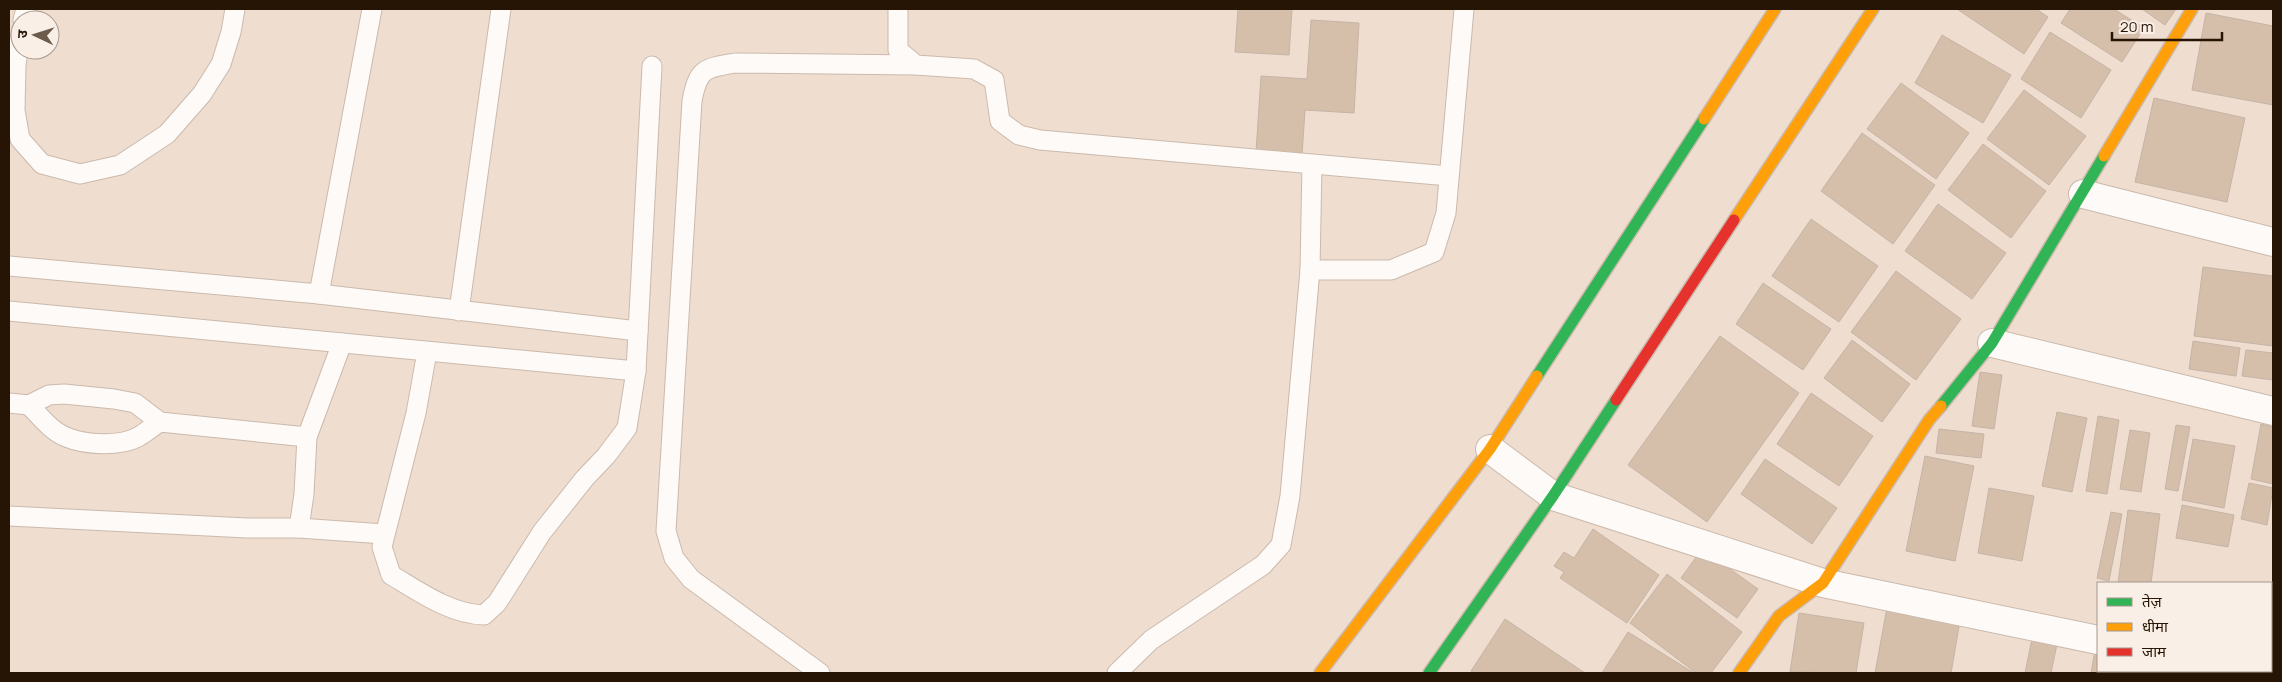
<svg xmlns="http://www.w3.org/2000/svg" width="2282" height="682" font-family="Manrope,'Noto Sans Devanagari',sans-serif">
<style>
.building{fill:#d6bfaa;stroke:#c5b4a6}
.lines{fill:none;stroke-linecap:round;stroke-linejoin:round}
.lane-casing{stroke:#cbbaac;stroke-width:21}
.street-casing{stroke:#cbbaac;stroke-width:30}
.fast-casing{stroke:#cbbaac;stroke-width:14}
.slow-casing{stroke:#cbbaac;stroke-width:14}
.jam-casing{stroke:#cbbaac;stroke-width:14}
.lane{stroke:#fdfaf8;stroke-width:19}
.street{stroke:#fdfaf8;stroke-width:28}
.fast{stroke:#30b455;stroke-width:11}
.slow{stroke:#ff9f0a;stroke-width:11}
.jam{stroke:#e5322d;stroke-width:11}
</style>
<rect width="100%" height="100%" fill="#efded0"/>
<g class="building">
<path d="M1238 9H1292L1289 55 1235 52Z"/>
<path d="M1957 9H2036L2048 17 2024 54Z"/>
<path d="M2070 9H2114L2144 28 2122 62 2061 23Z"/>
<path d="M2142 9H2176L2165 25Z"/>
<path d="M2206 13 2273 26V105L2192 90Z"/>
<path d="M1311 20 1359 23 1354 113 1305 110 1302 155 1256 152 1261 76 1307 79Z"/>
<path d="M2050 32 2111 70 2081 118 2021 79Z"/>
<path d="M1942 35 2011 75 1983 123 1915 83Z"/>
<path d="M1901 83 1969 133 1936 179 1867 129Z"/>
<path d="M2024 90 2086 136 2049 185 1987 139Z"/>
<path d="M2154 98 2245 118 2227 202 2135 182Z"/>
<path d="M1862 133 1935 185 1893 244 1821 191Z"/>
<path d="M1983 144 2046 191 2011 238 1948 190Z"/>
<path d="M1938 204 2006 253 1972 299 1905 251Z"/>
<path d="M1811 219 1878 266 1839 322 1772 276Z"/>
<path d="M2203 267 2273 276V346L2194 336Z"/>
<path d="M1896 271 1961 319 1916 380 1851 332Z"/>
<path d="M1763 283 1831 329 1803 370 1736 324Z"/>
<path d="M1720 336 1799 393 1707 522 1628 465Z"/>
<path d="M1852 340 1910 384 1882 422 1824 378Z"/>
<path d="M2193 341 2240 348 2236 376 2189 369Z"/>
<path d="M2246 350 2273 353V380L2242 376Z"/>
<path d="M1980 372 2002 375 1994 429 1972 426Z"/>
<path d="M1811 393 1873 436 1839 486 1777 444Z"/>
<path d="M2057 412 2087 418 2072 492 2042 486Z"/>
<path d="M2098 416 2119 420 2107 494 2086 491Z"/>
<path d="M2261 424 2273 427V484L2251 479Z"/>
<path d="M2176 425 2190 427 2178 491 2165 489Z"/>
<path d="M1939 429 1984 434 1981 458 1936 453Z"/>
<path d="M2130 430 2150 433 2141 492 2120 489Z"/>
<path d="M2193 439 2235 446 2224 508 2182 500Z"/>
<path d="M1925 456 1974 466 1955 561 1906 551Z"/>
<path d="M1765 459 1837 508 1812 544 1741 494Z"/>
<path d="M2249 483 2273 488 2267 525 2241 519Z"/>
<path d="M1989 488 2034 496 2022 561 1978 553Z"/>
<path d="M2182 505 2234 515 2228 547 2176 538Z"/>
<path d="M2128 510 2160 514 2151 583H2118Z"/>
<path d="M2111 512 2122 514 2109 581 2097 578Z"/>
<path d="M1593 529 1659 575 1627 623 1560 578 1564 572 1554 566 1564 552 1574 558Z"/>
<path d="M1702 549 1758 589 1737 618 1681 578Z"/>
<path d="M1667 574 1742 632 1711 673H1696L1630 623Z"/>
<path d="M1888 602 1961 615 1951 673H1875Z"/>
<path d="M1799 613 1864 623 1856 673 1790 672Z"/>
<path d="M1505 619 1585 673H1475L1471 671Z"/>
<path d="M1628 632 1694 673H1602Z"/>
<path d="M2032 639 2057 644 2051 673H2025Z"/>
<path d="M2096 645 2098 646V671H2168L2167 673H2091Z"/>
</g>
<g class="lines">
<defs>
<g id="lane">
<path d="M898 9V50L916 65 974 69 994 80 1000 121 1019 135 1040 140 1449 176"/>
<path d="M23 20 26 9"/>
<path d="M20 38 16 65 15 110 20 139 42 164 80 174 120 165 167 134 202 94 221 64 231 32 235 9"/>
<path d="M9 266 319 294 638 331"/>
<path d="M1310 270 1312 164"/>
<path d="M319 294 372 9"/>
<path d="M9 311 636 371"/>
<path d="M459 311 501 9"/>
<path d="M427 352 416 413 382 547 391 575C420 592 450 614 484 615L497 603 542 532 585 478 606 456 627 428 636 371 652 66"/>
<path d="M9 403 29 405 49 395 64 394 114 399 135 403 160 422C152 427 145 433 138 437 119 447 85 445 66 437 51 431 40 416 29 405"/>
<path d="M160 422 307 437"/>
<path d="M9 516 247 528H299L304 494 307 437 342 343"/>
<path d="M299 528 384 534"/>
<path d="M820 673 691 579 674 558 666 531 692 101C698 68 705 68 736 63L916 65"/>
<path d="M1117 673 1151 640 1263 565 1281 545 1290 496 1310 270H1391L1434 252 1446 213 1464 9"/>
</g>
<g id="street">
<path d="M2083 194 2273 242"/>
<path d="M1992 343 2273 411"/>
<path d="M1490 449 1553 496 1823 583 2098 640"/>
<path d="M2247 671 2259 673"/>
</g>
<g id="fast">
<path d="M1537 376 1704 119"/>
<path d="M1941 406 1992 343 2104 156"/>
<path d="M1429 673 1553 496 1616 400"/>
</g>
<g id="slow">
<path d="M1704 119 1775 9"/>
<path d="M2104 156 2192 9"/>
<path d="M1734 220 1873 9"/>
<path d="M1320 673 1490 449 1537 376"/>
<path d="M1739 673 1779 616 1823 583 1929 420 1941 406"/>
</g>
<path id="jam" d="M1616 400 1734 220"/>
</defs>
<use href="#lane" class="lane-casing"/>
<use href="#street" class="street-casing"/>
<use href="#fast" class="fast-casing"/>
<use href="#slow" class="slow-casing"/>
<use href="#jam" class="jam-casing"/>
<use href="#lane" class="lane"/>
<use href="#street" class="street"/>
<use href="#fast" class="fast"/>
<use href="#slow" class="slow"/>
<use href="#jam" class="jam"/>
</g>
<rect width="2282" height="682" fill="none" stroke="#261404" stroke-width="20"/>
<rect x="2097" y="582" width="175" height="90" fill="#f9efe6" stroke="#a5978c"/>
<rect x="2107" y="598" width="25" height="8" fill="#30b455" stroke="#a5978c"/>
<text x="2142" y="607" font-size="15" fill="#261404">तेज़</text>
<rect x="2107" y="623" width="25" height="8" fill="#ff9f0a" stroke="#a5978c"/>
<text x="2142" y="632" font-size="15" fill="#261404">धीमा</text>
<rect x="2107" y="648" width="25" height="8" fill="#e5322d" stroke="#a5978c"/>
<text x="2142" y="657" font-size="15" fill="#261404">जाम</text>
<g transform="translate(35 35) rotate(274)"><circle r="24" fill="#f9efe6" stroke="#a5978c"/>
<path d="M0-4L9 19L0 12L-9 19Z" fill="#6c5b4b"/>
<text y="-8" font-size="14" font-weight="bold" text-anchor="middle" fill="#261404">उ</text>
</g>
<path d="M2112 32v8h110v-8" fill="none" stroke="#261404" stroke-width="2.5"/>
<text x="2120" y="32" font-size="15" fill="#261404" stroke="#f9efe6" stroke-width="4" paint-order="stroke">20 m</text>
</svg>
